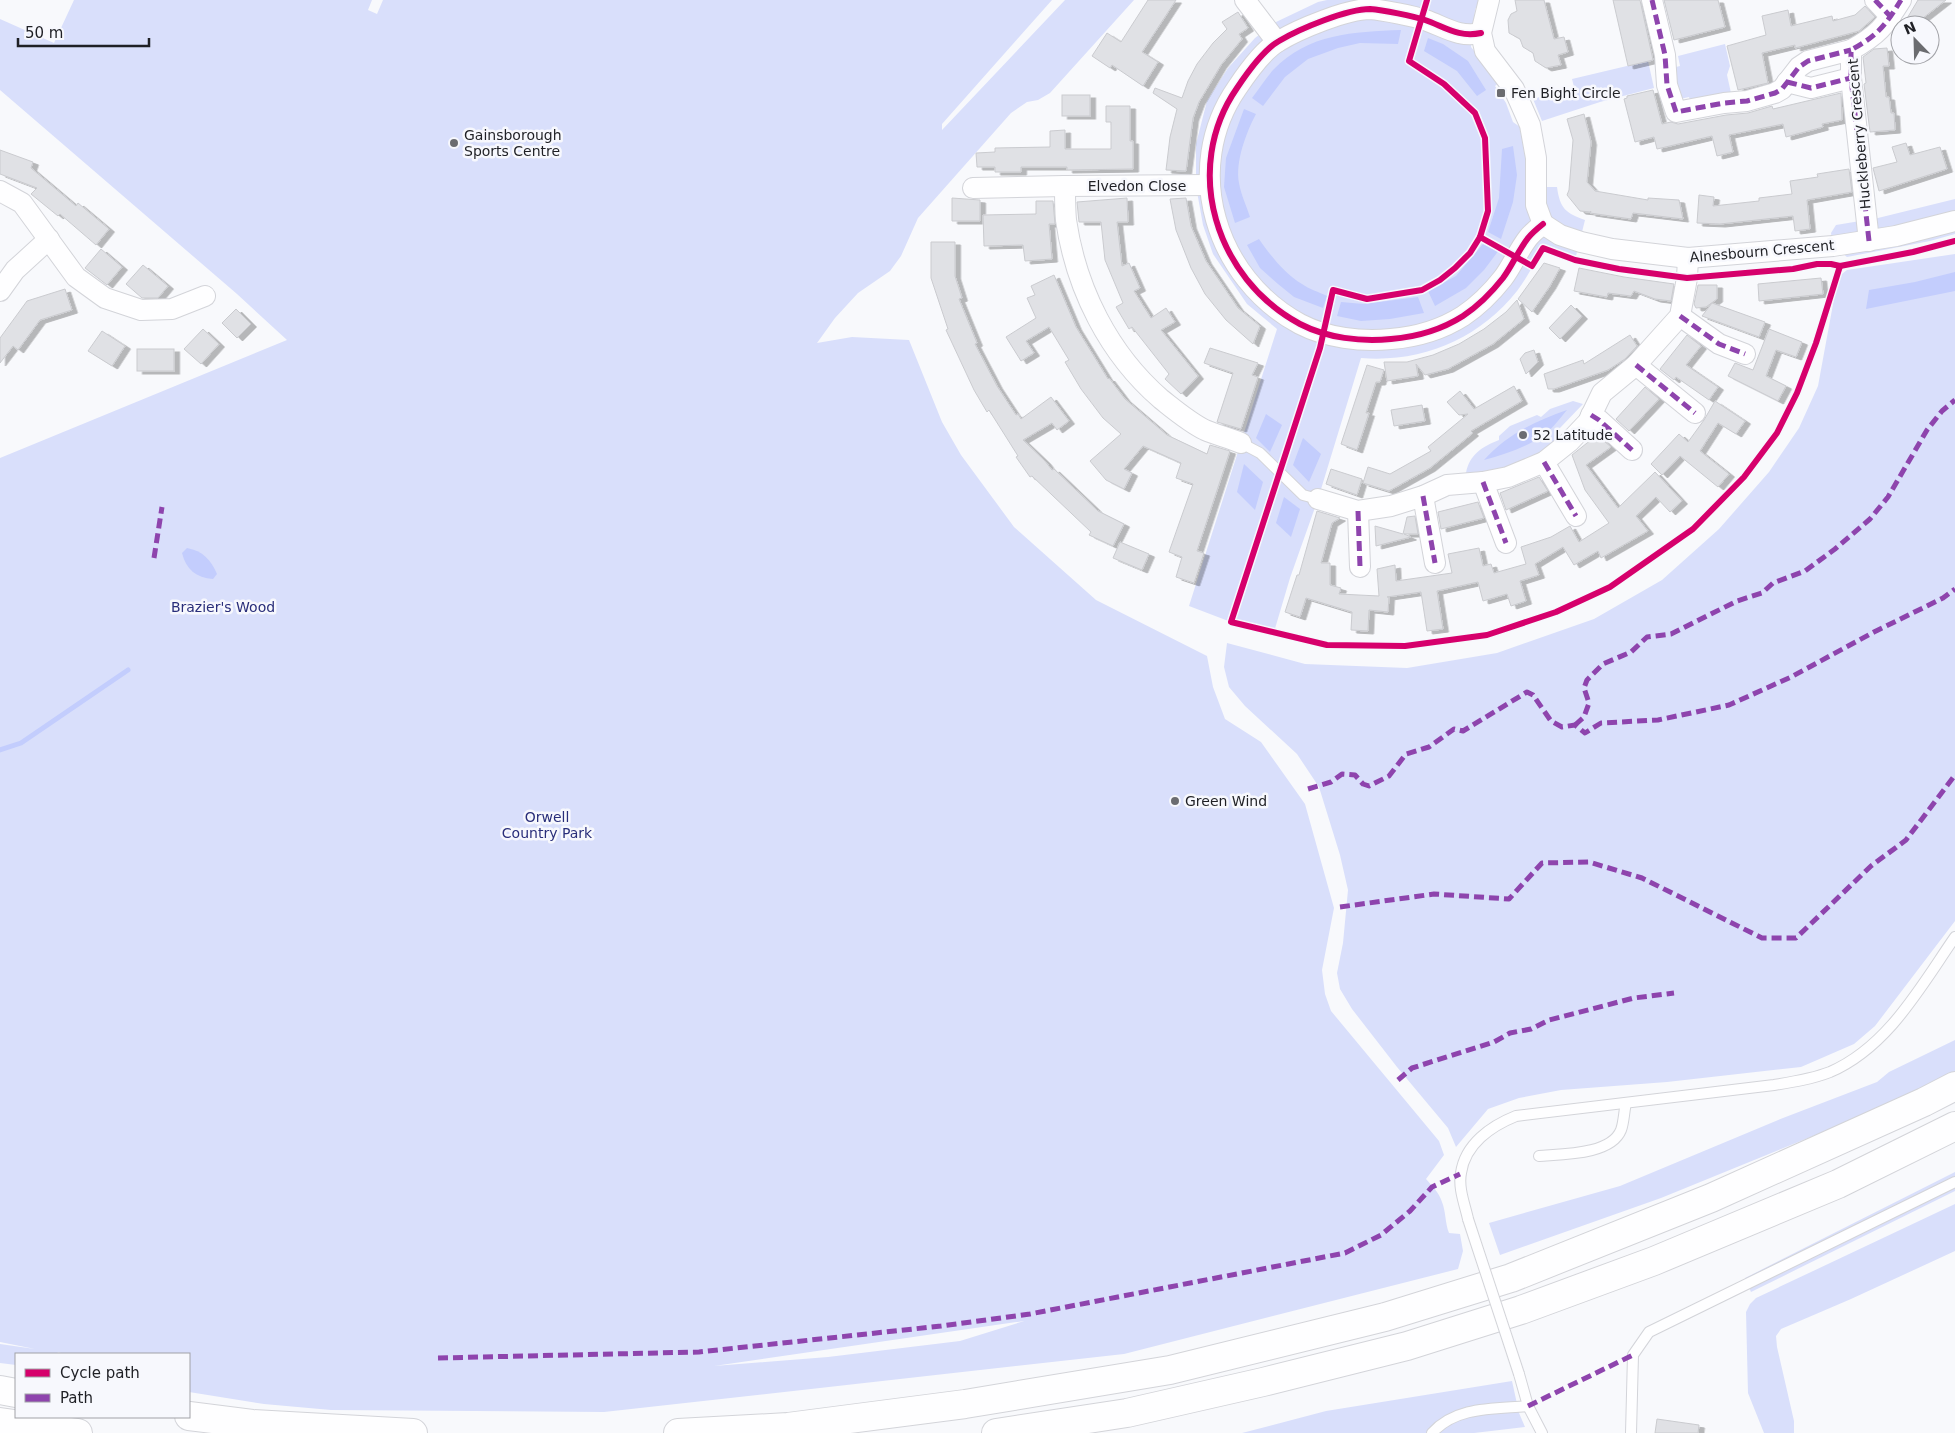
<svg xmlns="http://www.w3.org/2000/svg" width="1955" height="1433" font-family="'DejaVu Sans',sans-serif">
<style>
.green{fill:#d9dffb;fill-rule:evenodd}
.water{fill:#c3cdfd}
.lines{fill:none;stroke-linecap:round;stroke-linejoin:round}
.stream{stroke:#c3cdfd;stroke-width:5}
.building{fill:#e0e1e5;stroke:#cacbcf;filter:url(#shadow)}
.lane-casing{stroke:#d3d4d9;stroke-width:12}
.street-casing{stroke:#d3d4d9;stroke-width:22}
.highway-casing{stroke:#d3d4d9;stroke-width:30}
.lane{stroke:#fefeff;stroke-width:10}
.street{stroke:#fefeff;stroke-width:20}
.highway{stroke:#fefeff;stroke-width:28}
.lane-bridge-casing{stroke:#d3d4d9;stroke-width:12;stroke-linecap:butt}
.lane-bridge{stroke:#fefeff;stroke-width:10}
.quiet{stroke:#8e44ad;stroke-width:5;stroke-dasharray:10 5;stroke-linecap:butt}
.cycleway-casing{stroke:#f7f8fd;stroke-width:9}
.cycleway{stroke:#d6006c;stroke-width:6}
.poi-dot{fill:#6b6c70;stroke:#f7f8fd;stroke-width:2}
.labels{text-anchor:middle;stroke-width:5;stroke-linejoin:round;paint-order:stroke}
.poi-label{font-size:14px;fill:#1f2025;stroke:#f7f8fd;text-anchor:start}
.street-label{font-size:14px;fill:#1f2025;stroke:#f7f8fd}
.park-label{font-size:14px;fill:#292e7a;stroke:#f7f8fd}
</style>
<defs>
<filter id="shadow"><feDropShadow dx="5.5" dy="3" stdDeviation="0" flood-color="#0004"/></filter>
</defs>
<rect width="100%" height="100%" fill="#f8f9fc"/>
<g class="green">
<path d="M74 0H372L368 10 377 14 383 0H1052L942 124V130L1065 0H1134L1050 93 1038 100 1027 102 1011 113 918 218 901 256 890 271 858 293 835 318 817 343 852 337 909 340 942 422 961 455 1014 527 1096 600 1207 656 1213 687 1225 719 1261 742 1305 804 1334 908 1322 970 1325 994 1331 1011 1439 1141 1444 1155 1426 1179C1432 1186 1439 1192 1442 1202 1446 1212 1445 1223 1449 1233L1460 1234 1463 1251 1458 1269 1124 1354 604 1412 331 1410 264 1404 189 1392V1354H65L57 1352 60 1354H16V1365L0 1363V1344L35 1349 0 1342V458L287 340 237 294 0 90V19L54 43ZM1024 1321 960 1341 828 1357 714 1366Z"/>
<path d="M1327 0H1479L1475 10 1471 47 1500 82 1495 86 1506 103 1513 122 1520 127 1530 164 1529 187H1557C1560 209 1566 213 1585 220L1575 260 1543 248C1535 262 1527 278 1517 291 1479 339 1422 363 1361 358L1318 499 1290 578 1274 632 1231 622 1189 606 1277 329 1247 304 1213 254 1203 225 1196 186V144L1207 101 1228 68 1255 38 1276 22 1318 2Z"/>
<path d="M1725 44 1730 66 1727 75 1731 93 1691 103 1689 97 1680 99 1672 68 1680 66 1678 56Z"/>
<path d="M1648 61 1654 88 1600 102 1542 121 1533 99 1574 87 1572 79Z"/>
<path d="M1955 199V234L1930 241 1847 257 1833 246 1831 233 1836 225 1878 218Z"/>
<path d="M1955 254V921L1875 1026 1854 1044 1801 1067 1667 1082 1561 1090 1519 1098 1488 1109 1456 1147 1448 1128 1397 1067 1352 1009 1340 989 1337 973 1343 943 1348 890 1340 855 1319 787 1297 754 1245 706 1229 687 1224 667 1227 643 1305 664 1407 668 1497 653 1594 619 1662 580 1719 529 1769 472 1799 428 1818 386 1838 277 1847 270Z"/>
<path d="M1573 401 1583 404 1559 429 1556 440 1537 455 1508 468 1486 473H1466C1469 455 1483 446 1499 440V436L1510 426 1537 415 1541 417 1550 409Z"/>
<path d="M1955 1040V1078L1661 1198 1500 1255 1489 1223 1620 1186 1783 1118 1877 1082 1889 1072Z"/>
<path d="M1955 1172V1191L1751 1292 1745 1278Z"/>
<path d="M1955 1204V1251L1851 1299 1781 1329 1776 1336 1777 1347 1794 1421V1433H1764L1748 1393 1746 1312 1750 1304 1756 1298Z"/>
<path d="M1512 1381 1519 1413 1525 1427 1474 1433H1242L1326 1411Z"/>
</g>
<g class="water">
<path d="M1401 30 1398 44 1360 43 1338 48 1308 59 1285 77 1263 106 1252 98C1259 89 1265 79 1273 70 1309 33 1353 32 1401 30Z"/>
<path d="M1428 38 1443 44 1468 61 1486 90 1477 96 1457 71 1424 51Z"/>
<path d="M1244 109 1256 114C1246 133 1235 162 1239 183 1241 195 1247 207 1250 217L1235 223 1224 187 1226 158Z"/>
<path d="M1513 146 1517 175 1513 202 1501 239 1488 232 1499 198 1502 149Z"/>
<path d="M1259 239C1270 255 1285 274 1302 284 1309 289 1319 292 1327 296L1323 308 1294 297 1278 284 1260 268 1247 245Z"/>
<path d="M1483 244 1499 250 1484 270 1466 288 1435 306 1428 291 1456 276Z"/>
<path d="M1955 272V291L1866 309 1869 290 1915 282Z"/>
<path d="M1418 297 1424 313 1390 319 1361 321 1337 316 1341 302 1364 304Z"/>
<path d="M1567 410C1560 418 1554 427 1546 433 1528 447 1506 454 1484 460 1507 434 1536 421 1567 410Z"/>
<path d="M1266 414 1282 425 1270 452 1256 438Z"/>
<path d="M1303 438 1321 454 1309 482 1293 465Z"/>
<path d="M1244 464 1263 482 1255 510 1237 492Z"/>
<path d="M1284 497 1300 509 1291 537 1276 523Z"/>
<path d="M187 548C203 551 211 560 217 574L213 579C196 578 186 569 182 553Z"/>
</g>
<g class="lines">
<path class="stream" d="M0 750 21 743 128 670"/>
</g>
<g class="building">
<path d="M1148 0H1176L1142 52 1158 62 1143 86 1112 65 1110 68 1092 56 1107 33 1121 42Z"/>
<path d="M1515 0H1544L1554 39 1564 37 1568 52 1558 55 1561 65 1546 68 1535 61 1533 53 1523 47 1520 39 1509 33 1508 20 1511 14 1517 11Z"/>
<path d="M1613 0H1640L1653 60 1628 66Z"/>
<path d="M1664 0H1718L1725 27 1674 40Z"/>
<path d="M1918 0H1946L1914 25H1903Z"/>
<path d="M1865 6 1875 17 1859 31 1795 48V45L1762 53 1768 83 1738 90 1727 46 1766 35 1762 16 1788 10 1791 26 1832 16 1833 21 1855 15Z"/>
<path d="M1238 12 1248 28 1239 34 1242 39 1221 65 1199 102 1193 118 1186 171 1166 170 1170 137 1177 109 1153 93 1155 88 1182 98 1188 81 1197 64 1213 43 1227 29 1222 22Z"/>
<path d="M1887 48 1889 66H1883L1886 97H1889L1891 113H1894L1895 130 1870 132 1864 84 1866 83 1863 57 1874 49Z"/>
<path d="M1653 90 1662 124 1671 122 1678 124 1726 115 1748 113 1772 106 1773 109 1841 93 1842 120 1822 124 1823 127 1786 137 1783 124 1729 135 1733 152 1717 156 1712 136 1657 149 1654 137 1635 142 1624 99 1627 98V96Z"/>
<rect x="1062" y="95" width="28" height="21"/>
<path d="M1106 106H1130V141H1133V169L1067 170V167H1021V172H995V167H977L976 153 995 152V148L1050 147V131L1065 130V149H1111V122H1106Z"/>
<path d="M1584 114 1591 142 1587 182 1595 191 1648 200V198L1679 200 1683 219 1633 213 1631 219 1590 213 1591 211 1590 212 1580 211 1567 195 1569 190 1573 140 1567 119Z"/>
<path d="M1906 143 1910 155 1940 147 1947 169 1879 191 1873 168 1897 162 1892 147Z"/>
<path d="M0 150 33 162 31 168 76 206 78 203 109 229 96 245 60 214 58 216 31 194 37 188 0 174Z"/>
<path d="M1849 169 1852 192 1807 200 1810 229 1795 231 1793 216 1720 224 1697 223 1699 195 1714 197 1713 206 1759 201V198L1792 194 1790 181 1818 177 1817 174Z"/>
<path d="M952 198 980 200V221H952Z"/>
<path d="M1127 198 1128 222H1117L1122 266 1129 263 1140 288 1134 291 1151 318 1166 308 1175 322 1161 330 1198 376 1181 394 1165 379 1169 374 1132 327 1129 329 1116 307 1123 303 1105 260 1101 222H1079L1077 202Z"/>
<path d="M1186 198 1191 226 1206 261 1238 308 1260 326 1253 344 1226 320 1205 294 1191 268 1176 230 1170 199Z"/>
<path d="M1036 201H1053L1055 224H1049L1052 259 1025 261 1023 245 984 246 983 215 1036 214Z"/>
<path d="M931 242H955V276L962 298 959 299 977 343 975 344 997 386 1016 415 1018 414 1021 419 1051 397 1069 421 1057 430 1052 423 1023 440 1045 461 1052 470 1054 469 1098 511 1124 524 1113 546 1089 535 1091 532 1032 476 1030 477 1016 457 1018 456 989 410 987 412 974 390 946 330 948 329 931 278Z"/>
<path d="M101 249 122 267 107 285 85 268Z"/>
<path d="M1544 263 1560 268 1550 286 1532 312 1518 299Z"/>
<path d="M143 265 168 286 158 298H142L126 284Z"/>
<path d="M1579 268 1624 277 1674 284 1671 301 1655 299 1634 291 1631 296 1608 293 1607 297 1574 291Z"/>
<path d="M1054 275 1076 327 1108 379 1109 378 1125 399 1167 435 1207 454 1210 445 1230 451 1197 551 1204 553 1194 583 1176 577 1182 557 1169 552 1193 484 1176 478 1181 463 1143 446 1124 469 1132 473 1124 489 1106 480 1090 461 1121 434 1103 418 1081 389 1065 362 1069 360 1049 327 1026 341 1034 353 1021 361 1006 337 1036 318 1027 298 1035 295 1031 286Z"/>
<path d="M1821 278 1823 294 1759 301 1758 284Z"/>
<path d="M1698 285H1717V299L1706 307 1696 308 1694 304Z"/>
<path d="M65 289 72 310 40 320 18 350 13 346 0 363V338L27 301Z"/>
<path d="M1517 300 1524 319 1493 344 1448 369 1425 375 1416 364 1418 376 1387 381 1384 362H1407L1433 355 1459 344 1484 329 1506 312Z"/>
<path d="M1712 303 1765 322 1759 337 1702 316Z"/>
<path d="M1571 305 1582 316 1560 339 1549 328Z"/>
<path d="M236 309 251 324 237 338 222 323Z"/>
<path d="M203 329 219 344 201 364 184 349Z"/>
<path d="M1769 329 1802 342 1796 357 1776 350 1766 376 1786 386 1778 401 1728 376 1735 363 1753 370Z"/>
<path d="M102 331 125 346 112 366 88 351Z"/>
<path d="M1630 335 1637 346 1625 359 1608 370 1554 389H1548L1544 374 1583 360 1584 364Z"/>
<path d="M1687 335 1701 346 1686 365 1718 387 1709 400 1676 377 1674 380 1660 369Z"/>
<path d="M1210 348 1258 363 1252 375 1258 377 1241 429 1217 422 1233 373 1204 363Z"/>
<rect x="137" y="349" width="37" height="22"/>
<path d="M1534 350 1538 362 1526 374 1520 359 1525 353Z"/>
<path d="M1367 365 1384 370 1380 382H1376L1366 413H1369L1357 450 1341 444Z"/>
<path d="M1514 386 1522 401 1471 431 1473 433 1430 468 1389 491 1363 483 1368 467 1390 474 1431 451 1428 447 1468 414 1459 415 1447 402 1460 391 1474 409Z"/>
<path d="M1645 387 1659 399 1629 431 1616 419Z"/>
<path d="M1715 401 1745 421 1736 434 1718 423 1700 451 1729 474 1718 487 1680 456 1662 475 1651 464 1679 434 1688 442 1704 420Z"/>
<path d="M1422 405 1425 421 1394 426 1391 410Z"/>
<path d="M1597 435 1611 447 1586 465 1618 508 1655 472 1682 501 1670 512 1656 497 1636 516 1648 531 1601 558 1598 551 1574 565 1563 547 1535 564 1539 575 1520 581 1526 601 1511 606 1507 594 1483 601 1478 582 1437 591 1443 629 1427 631 1421 592 1387 597H1389L1388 612 1369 610 1368 631 1351 630 1352 612 1306 598 1300 617 1285 612 1297 575H1299L1317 511 1340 518 1332 523 1321 563H1330V585L1341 588 1339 594 1379 596 1377 569 1395 565 1396 581 1452 573 1448 554 1479 548 1483 566 1491 564 1494 573 1526 564 1521 547 1551 537 1570 526 1579 542 1609 523 1585 490 1572 455Z"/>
<path d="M1331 469 1362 479 1357 495 1326 484Z"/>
<path d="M1539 477 1548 491 1506 510 1500 493Z"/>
<path d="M1478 502 1484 518 1441 529 1438 512Z"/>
<path d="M1415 516 1418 534H1404L1411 537 1376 546 1375 526 1403 534 1407 517Z"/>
<path d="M1120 542 1149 554 1142 570 1113 558Z"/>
<path d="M1657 1419 1699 1425 1698 1433H1655Z"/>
</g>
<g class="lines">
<defs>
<g id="lane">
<path d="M1241 443 1260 453 1303 495 1318 499"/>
<path d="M1539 1156C1562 1154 1611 1155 1621 1130 1624 1122 1624 1111 1626 1103"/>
<path d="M1468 1219C1465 1205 1458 1188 1461 1173 1465 1144 1491 1126 1516 1116L1774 1085C1793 1082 1812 1079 1830 1072 1888 1047 1921 986 1955 937"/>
<path d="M1519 1374 1528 1406 1542 1433"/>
<path d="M1432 1433C1456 1406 1494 1409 1528 1406"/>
<path d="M1631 1433 1633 1355 1649 1332 1955 1182"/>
</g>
<g id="street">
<path d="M1245 0 1277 42"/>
<path d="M1489 0 1481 33 1485 51 1514 89 1530 125 1536 158V205L1543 224"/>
<path d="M1652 0 1665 55 1667 85 1676 112 1724 103 1747 101 1775 93 1782 89 1799 67 1808 61 1851 50"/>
<path d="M1875 0 1891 17"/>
<path d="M1481 33C1459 38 1445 27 1425 20 1413 16 1383 10 1370 9 1347 9 1299 29 1279 41 1263 50 1247 73 1237 88 1181 169 1216 279 1300 324 1327 338 1361 342 1391 339 1416 337 1441 330 1463 316 1478 306 1492 292 1503 278 1512 266 1518 251 1528 238 1532 233 1538 228 1543 224"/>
<path d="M1787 82 1811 88 1851 78"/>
<path d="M1210 185 1065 186C1065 197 1065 209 1066 220 1076 289 1109 354 1161 399 1175 410 1189 422 1205 430 1217 435 1229 438 1241 443"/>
<path d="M973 188 1065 186"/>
<path d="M0 191 22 203 76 277 105 298 141 310 172 309 205 296"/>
<path d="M1543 224 1560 235 1581 242 1612 249 1688 258 1833 246 1896 236 1955 221"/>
<path d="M1869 241 1851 78V50C1878 35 1885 26 1901 0"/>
<path d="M0 291 15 270 49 239"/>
<path d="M1680 316 1719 344 1745 354"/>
<path d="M1636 365 1695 413"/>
<path d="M1591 415 1599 420 1632 450"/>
<path d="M1544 462 1576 516"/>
<path d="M1483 482 1506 543"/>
<path d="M1423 496 1435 563"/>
<path d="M1318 499 1358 511 1391 506 1423 496 1447 485 1483 482 1508 477 1544 462 1569 442 1588 422 1602 393 1636 365 1680 316 1687 278 1688 258"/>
<path d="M1358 511 1360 567"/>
</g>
<g id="highway">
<path d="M0 1390 16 1393"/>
<path d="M189 1416 252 1424 413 1433"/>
<path d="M0 1422 78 1433"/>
<path d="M678 1433 788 1427 965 1404 1170 1370 1385 1317 1511 1278 1711 1198 1924 1102 1955 1086"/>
<path d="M996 1433 1127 1413 1263 1382 1407 1346 1521 1310 1654 1261 1838 1184 1955 1126"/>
</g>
</defs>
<use href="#lane" class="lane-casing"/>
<use href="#street" class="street-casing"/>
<use href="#highway" class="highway-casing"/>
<use href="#lane" class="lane"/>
<use href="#street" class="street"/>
<use href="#highway" class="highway"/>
<defs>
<path id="lane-bridge" d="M1468 1219 1519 1374"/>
</defs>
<use href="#lane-bridge" class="lane-bridge-casing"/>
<use href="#lane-bridge" class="lane-bridge"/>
<g class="quiet">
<path d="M1652 0 1665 55 1667 85 1676 112 1724 103 1747 101 1775 93 1782 89 1799 67 1808 61 1851 50"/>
<path d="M1875 0 1891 17"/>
<path d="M1787 82 1811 88 1851 78"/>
<path d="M1869 241 1851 78V50C1878 35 1885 26 1901 0"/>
<path d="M1680 316 1719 344 1745 354"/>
<path d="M1636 365 1695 413"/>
<path d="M1591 415 1599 420 1632 450"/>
<path d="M1544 462 1576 516"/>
<path d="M1483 482 1506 543"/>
<path d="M1423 496 1435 563"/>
<path d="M1358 511 1360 567"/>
<path d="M154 558 162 507"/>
<path d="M1575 725 1584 717 1589 703 1584 688 1587 680 1603 664 1631 652 1647 637 1671 634 1737 601 1762 593 1773 583 1805 571 1835 549 1870 519 1888 497 1927 430 1942 411 1955 400"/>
<path d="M1308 789 1331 782 1342 774 1355 775 1363 784 1369 786 1389 776 1406 754 1429 747 1454 729 1463 731 1527 692 1533 695 1551 721 1562 727 1575 725 1585 733 1601 723 1658 720 1729 705 1791 677 1874 632 1943 598 1955 589"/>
<path d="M1340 907 1434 894 1509 899 1542 863 1589 862 1642 878 1762 938H1796L1871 866 1906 840 1955 775"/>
<path d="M1398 1080 1412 1068 1494 1042 1510 1033 1531 1029 1549 1020 1634 998 1674 993"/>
<path d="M438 1358 699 1352 941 1326 1030 1314 1345 1253 1381 1235 1410 1211 1432 1187 1460 1174"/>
<path d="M1528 1406 1633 1355"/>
</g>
<defs>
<g id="cycleway">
<path d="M1427 0 1409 61 1444 84 1475 113 1485 138 1488 211 1480 237 1470 253 1455 268 1440 280 1422 290 1367 299 1333 290 1320 348 1231 622 1327 645 1405 646 1487 635 1556 612 1610 587 1693 529 1744 477 1777 433 1797 393 1816 343 1840 266"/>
<path d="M1481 33C1459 38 1445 27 1425 20 1413 16 1383 10 1370 9 1347 9 1299 29 1279 41 1263 50 1247 73 1237 88 1181 169 1216 279 1300 324 1327 338 1361 342 1391 339 1416 337 1441 330 1463 316 1478 306 1492 292 1503 278 1512 266 1518 251 1528 238 1532 233 1538 228 1543 224"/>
<path d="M1480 237 1532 266 1543 248 1575 260 1619 269 1687 278 1793 269 1817 264H1831L1840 266 1913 252 1955 241"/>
</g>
</defs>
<use href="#cycleway" class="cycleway-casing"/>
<use href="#cycleway" class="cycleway"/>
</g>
<g class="poi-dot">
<rect x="1496" y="88" width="10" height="10" rx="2.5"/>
<circle cx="454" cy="143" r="5"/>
<circle cx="1523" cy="435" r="5"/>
<circle cx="1175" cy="801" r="5"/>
</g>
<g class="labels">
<g class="poi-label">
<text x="1511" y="98">Fen Bight Circle</text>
<text x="464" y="140">Gainsborough<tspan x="464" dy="16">Sports Centre</tspan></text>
<text x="1533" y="440">52 Latitude</text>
<text x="1185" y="806">Green Wind</text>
</g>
<g class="street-label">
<text transform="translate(1859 134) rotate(-95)" y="5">Huckleberry Crescent</text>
<text x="1137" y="191">Elvedon Close</text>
<text transform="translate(1762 251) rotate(-5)" y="5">Alnesbourn Crescent</text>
</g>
<g class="park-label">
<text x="223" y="612">Brazier's Wood</text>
<text x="547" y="822">Orwell<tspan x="547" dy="16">Country Park</tspan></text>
</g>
</g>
<rect x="15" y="1353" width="175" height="65" fill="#f7f8fd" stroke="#a1a2a7"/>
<rect x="25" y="1369" width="25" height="8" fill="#d6006c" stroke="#a1a2a7"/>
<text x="60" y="1378" font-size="15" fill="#1f2025">Cycle path</text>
<rect x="25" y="1394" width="25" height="8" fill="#8e44ad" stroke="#a1a2a7"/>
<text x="60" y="1403" font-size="15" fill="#1f2025">Path</text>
<g transform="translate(1915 40) rotate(337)"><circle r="24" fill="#f7f8fd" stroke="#a1a2a7"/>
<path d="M0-4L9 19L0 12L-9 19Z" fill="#6b6c70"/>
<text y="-8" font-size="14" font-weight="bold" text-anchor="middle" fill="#1f2025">N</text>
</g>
<path d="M18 38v8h131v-8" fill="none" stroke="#1f2025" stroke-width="2.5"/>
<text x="25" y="38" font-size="15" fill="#1f2025" stroke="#f7f8fd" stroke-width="4" paint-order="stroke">50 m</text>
</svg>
